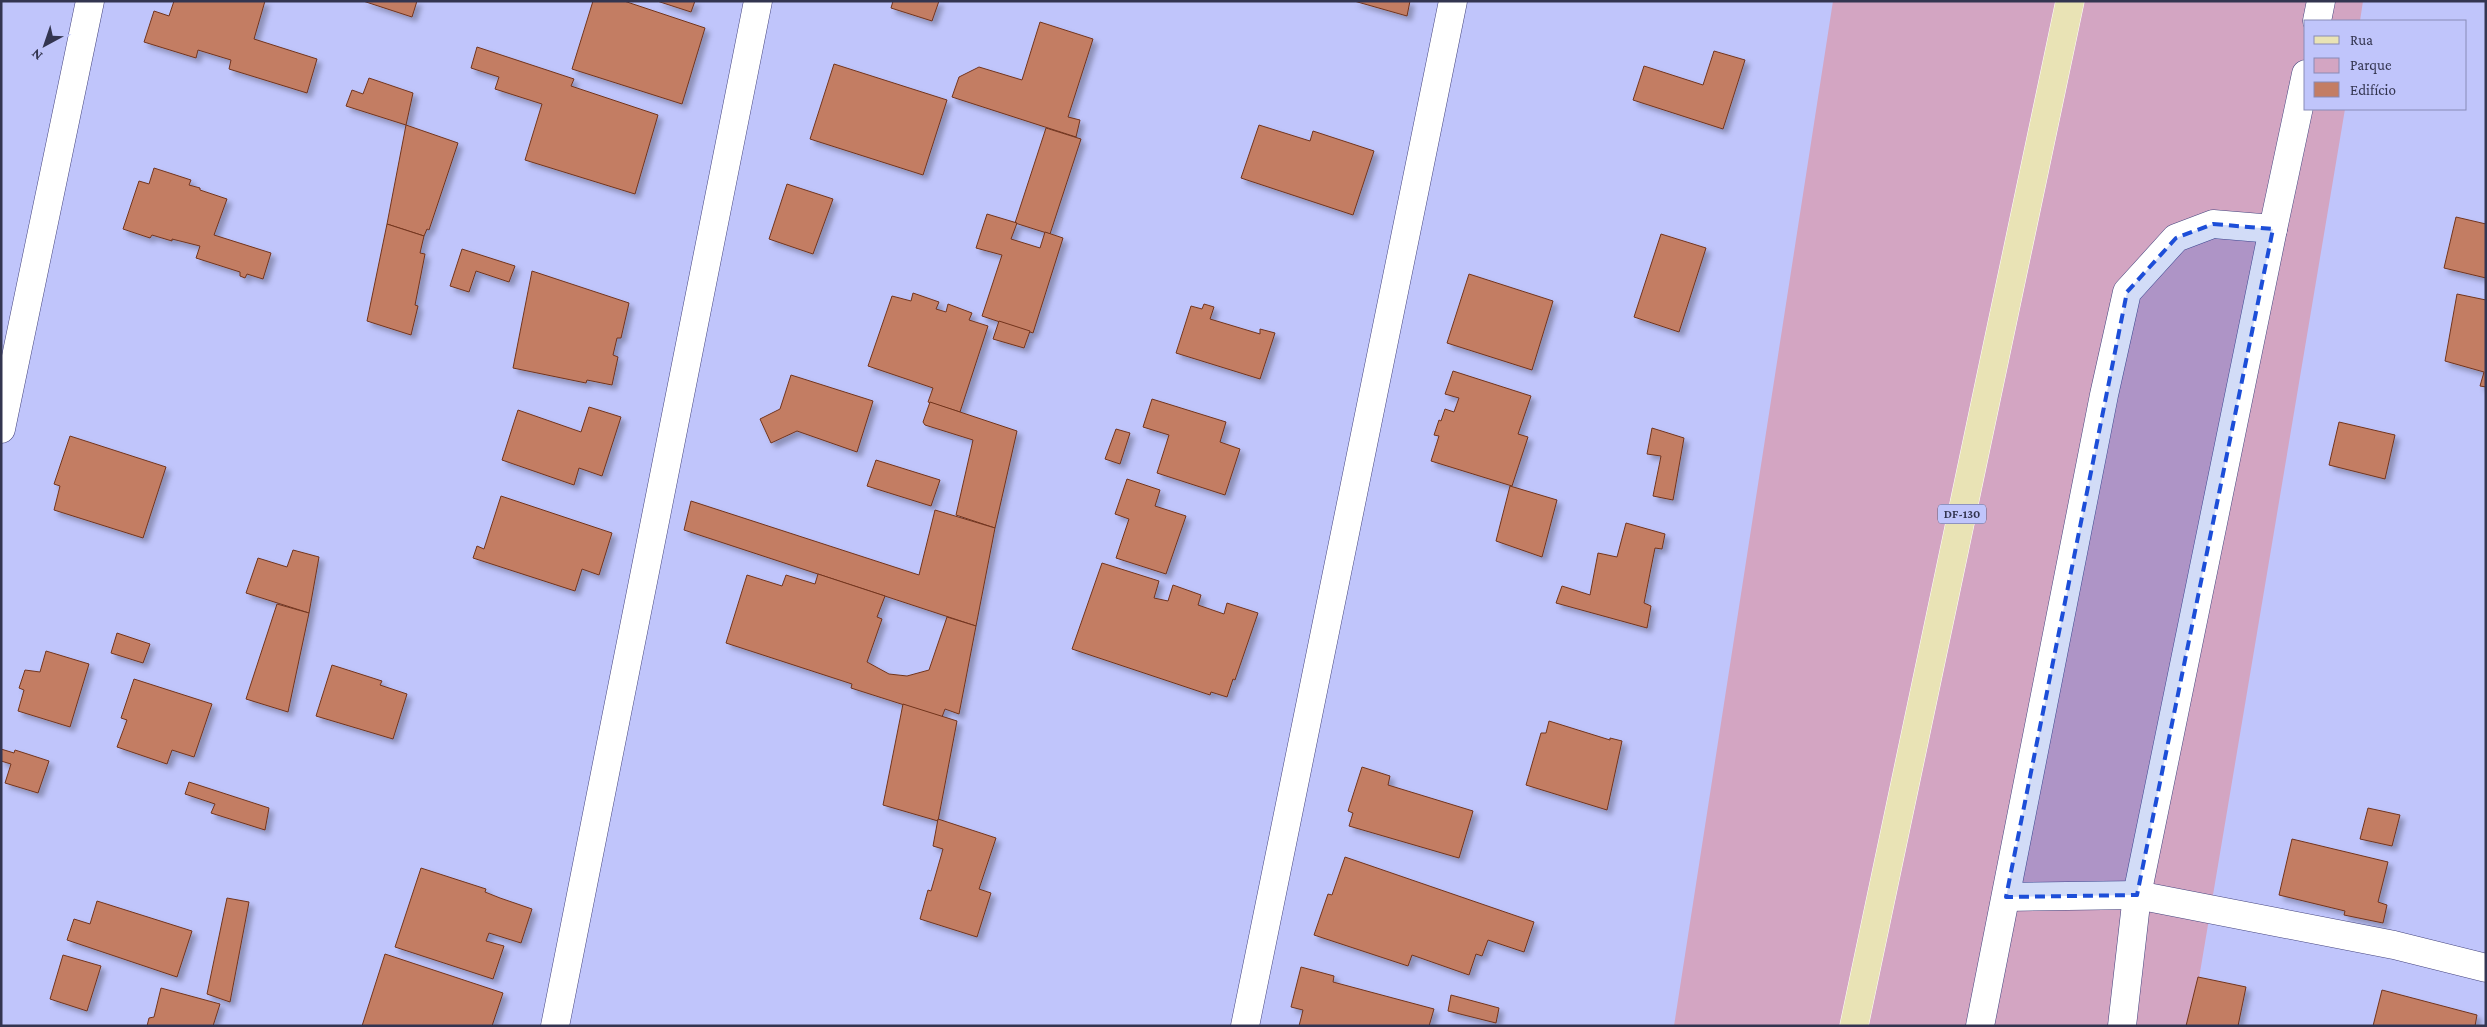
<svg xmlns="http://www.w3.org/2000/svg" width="2487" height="1027" font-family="'Crimson Pro',serif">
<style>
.green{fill:#d3a5c2}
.building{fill:#c37d64;stroke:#73351d;filter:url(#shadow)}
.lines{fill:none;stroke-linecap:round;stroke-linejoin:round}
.street-casing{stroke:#44447e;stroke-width:29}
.primary-casing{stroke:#fff;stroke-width:29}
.street{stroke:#fff;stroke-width:28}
.primary{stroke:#e9e3b5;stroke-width:28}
.marked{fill:#1d4ed8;fill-opacity:0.2;stroke:#1d4ed8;stroke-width:4;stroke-dasharray:10 6;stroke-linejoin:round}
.labels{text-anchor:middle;stroke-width:5;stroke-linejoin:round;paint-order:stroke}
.shield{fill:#c0c5fb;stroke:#5d6083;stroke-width:1}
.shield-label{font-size:12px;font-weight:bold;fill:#333550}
</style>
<defs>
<filter id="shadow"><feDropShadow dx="4.5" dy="4.5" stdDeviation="2.5" flood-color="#0004"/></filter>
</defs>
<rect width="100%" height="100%" fill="#c0c5fb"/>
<path class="green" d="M1833 1H2363L2360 21H2306V109H2345L2191 1026H1674Z"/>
<g class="building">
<path d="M174 1H265L254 39 317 59 307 93 229 69 231 60 198 50 196 58 144 42 154 11 169 16Z"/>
<path d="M363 1H417L412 17Z"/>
<path d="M593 1H624L705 28 682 104 572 69Z"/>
<path d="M657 1H695L691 12Z"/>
<path d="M893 1H939L932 21 891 8Z"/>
<path d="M1354 1H1410L1407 16Z"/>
<path d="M1040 22 1093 39 1068 117 1080 120 1076 137 952 97 959 77 979 67 1022 80Z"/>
<path d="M477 47 574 79 571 86 658 115 635 194 525 160 542 104 495 89 499 77 471 68Z"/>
<path d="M1714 51 1745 60 1723 129 1633 100 1644 66 1703 85Z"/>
<path d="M834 64 947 100 923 175 810 139Z"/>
<path d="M369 78 413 93 406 125 346 106 352 90 363 94Z"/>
<path d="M406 125 458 143 429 230 427 229 424 236 387 224Z"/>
<path d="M1259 125 1310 141 1313 131 1374 151 1353 215 1241 178Z"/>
<path d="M1046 128 1081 139 1050 234 1015 223Z"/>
<path d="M154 168 191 180 189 185 200 188V190L227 199 214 235 271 253 263 279 247 274 245 278 240 276V272L196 258 200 246 172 239V241L152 235 150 238 123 229 139 181 149 184Z"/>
<path d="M787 184 833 199 813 254 769 239Z"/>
<path d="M987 214 1017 223 1011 239 1040 248 1045 232 1063 238 1033 333 982 316 1002 255 976 248Z"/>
<path d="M2456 217 2486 224V278L2444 268Z"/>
<path d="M387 224 424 236 420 253 425 254 415 305 418 306 411 335 367 321Z"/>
<path d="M1661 234 1706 248 1679 332 1634 317Z"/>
<path d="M462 249 515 266 509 282 476 271 469 292 450 286Z"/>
<path d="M532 271 629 303 621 338H617L613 355 618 357 612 385 587 380 586 383 513 368Z"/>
<path d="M1469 274 1553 301 1532 370 1447 343Z"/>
<path d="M913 293 939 302 936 309 946 312 948 304 972 313 969 320 988 326 960 412 928 402 933 388 868 366 892 296 911 301Z"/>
<path d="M2457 294 2486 300V387L2480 386 2484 372 2445 361Z"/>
<path d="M1204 304 1214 307 1210 319 1260 334V329L1275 333 1260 379 1176 353 1191 306 1202 309Z"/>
<path d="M999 321 1030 331 1024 348 993 339Z"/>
<path d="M1453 371 1531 396 1518 434 1528 437 1512 486 1431 461 1439 436 1434 435 1439 420 1441 421 1445 409 1454 412 1459 398 1445 394Z"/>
<path d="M791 375 873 401 857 452 797 431 771 443 760 419 780 409Z"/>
<path d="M1152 399 1226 422 1220 442 1240 449 1225 495 1157 473 1169 435 1143 427Z"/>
<path d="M930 402 1017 431 995 528 956 515 973 440 925 425 923 422Z"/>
<path d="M589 407 621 417 602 476 579 468 574 485 502 460 518 410 581 432Z"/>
<path d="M2339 422 2395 435 2385 479 2329 465Z"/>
<path d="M1652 428 1684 438 1673 500 1653 496 1661 456 1647 454Z"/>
<path d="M1116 429 1130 433 1120 464 1105 459Z"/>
<path d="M70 436 166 467 143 538 54 510 60 486 54 484Z"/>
<path d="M876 460 940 480 931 506 867 486Z"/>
<path d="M1127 479 1160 490 1155 506 1186 516 1166 574 1116 558 1129 519 1115 514Z"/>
<path d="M1510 486 1557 500 1542 557 1496 541Z"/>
<path d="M501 496 612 533 599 575 582 569 575 591 473 558 477 546 484 549Z"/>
<path d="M691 501 919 575 935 510 995 528 976 626 684 530Z"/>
<path d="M1626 523 1665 534 1662 549 1655 548 1644 603 1651 606 1647 628 1556 603 1562 586 1590 595 1598 553 1617 557Z"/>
<path d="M293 550 319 557 309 613 246 593 258 558 287 567Z"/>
<path d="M1102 563 1159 581 1154 598 1168 601 1173 585 1201 595 1198 605 1224 614 1227 603 1258 613 1235 680 1233 679 1227 697 1211 692 1210 695 1072 649Z"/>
<path d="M818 574 885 596 877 617 882 619 867 662 889 674 907 676 929 670 947 617 976 626 959 714 945 709 942 717 851 688 852 684 726 643 747 575 782 586 786 575 815 584Z"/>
<path d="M277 604 309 613 288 712 246 699Z"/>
<path d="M117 633 150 644 143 663 111 653Z"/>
<path d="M46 651 89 664 70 727 18 711 24 690 19 688 25 670 40 672Z"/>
<path d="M332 665 382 681 380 685 407 694 393 739 316 716Z"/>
<path d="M134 679 212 704 194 757 172 750 167 764 117 747 127 720 121 718Z"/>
<path d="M903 704 957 721 938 821 883 805Z"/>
<path d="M1549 721 1610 740V738L1622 741 1607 810 1526 785 1541 733H1546Z"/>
<path d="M1 749 14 753 15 750 49 761 38 793 5 783 11 764 1 761Z"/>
<path d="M1362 767 1390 776 1388 785 1473 811 1459 858 1349 826 1353 813 1348 811Z"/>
<path d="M189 782 269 808 265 830 211 813 215 804 185 794Z"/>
<path d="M2368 808 2400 815 2392 846 2360 839Z"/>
<path d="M938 819 996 838 979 889 991 893 977 937 920 919 928 890 931 891 943 849 933 846Z"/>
<path d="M2292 839 2388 862 2378 902 2387 905 2383 923 2344 915 2345 911 2279 895Z"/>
<path d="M1345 857 1534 922 1524 952 1488 940 1482 956 1476 954 1469 975 1412 955 1408 966 1314 935 1328 894 1332 895Z"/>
<path d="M421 868 486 889 485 892 500 898 532 909 521 943 489 933 486 941 504 946 493 979 395 947Z"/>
<path d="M227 898 249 902 230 1002 207 994Z"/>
<path d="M97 901 192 931 177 977 67 940 74 919 90 924Z"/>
<path d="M385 954 503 993 492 1026H362Z"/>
<path d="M63 955 101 966 87 1011 50 999Z"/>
<path d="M1301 967 1334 976 1333 982 1434 1009 1429 1026H1299L1303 1010 1291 1007Z"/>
<path d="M2198 977 2246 987 2238 1026H2186Z"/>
<path d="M161 988 220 1004 213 1026H147L149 1018 154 1017Z"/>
<path d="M2382 990 2477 1015 2475 1026H2373Z"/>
<path d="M1451 995 1499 1008 1496 1023 1448 1011Z"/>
</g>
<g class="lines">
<defs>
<g id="street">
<path d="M2317 21 2321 1"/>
<path d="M1 429 90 1"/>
<path d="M2006 897 2137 895 2394 945 2486 968"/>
<path d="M555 1026 758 1"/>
<path d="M1245 1026 1453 1"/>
<path d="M1980 1026 2104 395 2127 292 2176 238 2213 224 2273 229 2306 74"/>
<path d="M2122 1026 2137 895 2273 229"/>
</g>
<path id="primary" d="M1854 1026 2070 1"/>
</defs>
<use href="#street" class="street-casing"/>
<use href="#primary" class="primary-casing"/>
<use href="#street" class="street"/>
<use href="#primary" class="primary"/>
</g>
<path class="marked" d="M2213 224 2273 229 2137 895 2006 897 2127 292 2176 238Z"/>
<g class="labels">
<rect class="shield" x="1938" y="504.5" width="48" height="19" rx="4"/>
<g class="shield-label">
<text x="1962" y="518">DF-130</text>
</g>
</g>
<rect width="2487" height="1027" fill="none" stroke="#333550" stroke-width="5"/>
<rect x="2304" y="20" width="162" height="90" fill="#c0c5fb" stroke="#888bb7"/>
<rect x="2314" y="36" width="25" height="8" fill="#e9e3b5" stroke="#888bb7"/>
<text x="2350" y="45" font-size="15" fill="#333550">Rua</text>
<rect x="2314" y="58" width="25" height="15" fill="#d3a5c2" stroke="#888bb7"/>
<text x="2350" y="70" font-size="15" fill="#333550">Parque</text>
<rect x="2314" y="82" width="25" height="15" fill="#c37d64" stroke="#888bb7"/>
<text x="2350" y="95" font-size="15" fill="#333550">Edifício</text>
<g transform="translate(45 45) rotate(220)" stroke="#c0c5fb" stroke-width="4" paint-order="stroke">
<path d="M0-4L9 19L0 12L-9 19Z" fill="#333550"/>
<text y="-8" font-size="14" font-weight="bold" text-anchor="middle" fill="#333550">N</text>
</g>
</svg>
